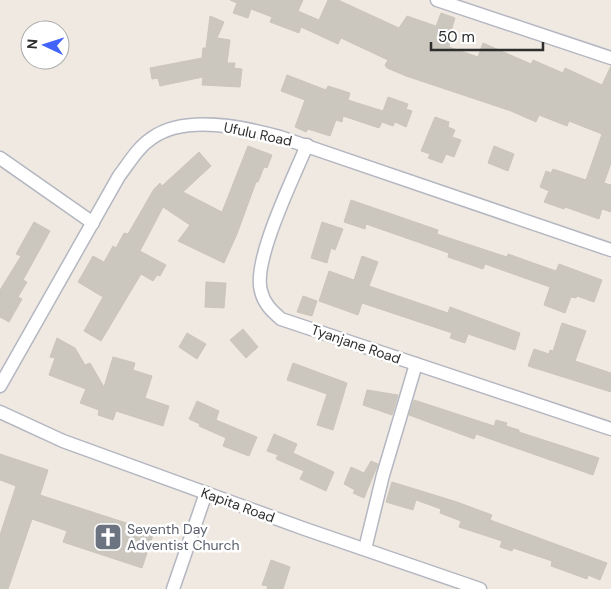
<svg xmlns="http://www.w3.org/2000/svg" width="611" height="589" font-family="'DM Sans',sans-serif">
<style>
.building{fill:#cbc7bf;stroke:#cbc5ba}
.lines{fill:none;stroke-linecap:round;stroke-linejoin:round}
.minor-casing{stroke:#b4b7c1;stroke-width:15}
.minor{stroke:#fff;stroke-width:12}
.labels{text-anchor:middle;stroke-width:5;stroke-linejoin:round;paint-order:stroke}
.street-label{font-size:14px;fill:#2e2e2e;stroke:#fff}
.worship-label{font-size:14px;fill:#5b616d;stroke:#fff;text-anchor:start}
</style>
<rect width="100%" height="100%" fill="#efe9e1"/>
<g class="building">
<path d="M230 0H303L298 11 319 20 328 0H338L399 28 407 16 436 26 441 13 455 18 448 41 450 42 449 47 478 57 483 43 531 64 533 60 563 73 565 68 602 85 611 66V163L604 183 611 185V212L602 209 599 219 565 207 564 209 544 202 549 191 540 187 546 171 551 173 553 169 586 180 602 134 569 121 567 126 539 115 536 122 511 111 406 76 387 68 385 65 388 60 341 38 338 44 301 27 299 33 270 22 272 17 251 9 248 18 233 13 237 3Z"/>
<path d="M210 16 224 22 217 38 230 40 227 63H235L234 68 242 69 240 87 202 85 203 77 160 86 158 78 152 79 150 68 202 58 203 48H206Z"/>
<path d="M287 75 326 90 328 86 350 93 348 100 383 111 388 97 408 104 406 109 412 111 406 127 395 122 393 126 382 122 379 128 343 116 342 122 336 120 330 136 308 129 306 132 295 127 305 100 281 91Z"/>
<path d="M435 117 449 122 448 127 455 130 452 137 461 140 454 157 446 154 442 163 428 158 430 154 421 151Z"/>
<path d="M248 146 272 155 267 168 264 167 258 182H256L237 234 224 263 178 241 190 225 163 207 140 251 166 265 160 276 157 275 153 281 141 274 101 341 84 331 103 297 78 282 93 256 104 262 113 246 116 248 124 233 128 234 154 189 160 183 162 186 199 152 211 166 183 192 222 212Z"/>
<path d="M494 146 514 154 508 171 488 163Z"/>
<path d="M351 200 438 230 437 234 507 257 508 254 556 271 559 264 602 280 594 302 577 296 576 298 571 297 565 313 544 305 550 287 485 264 483 269 448 257 449 253 366 224 365 229 344 222Z"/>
<path d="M34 222 50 231 23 280 27 282 18 297 22 299 9 322 0 317V290L21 256 16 254Z"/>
<path d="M322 222 343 229 335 250 331 248 327 263 311 258Z"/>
<path d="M362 256 378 262 369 286 448 313 450 307 520 333 515 350 468 334 465 343 450 338 452 333 362 303 358 315 319 301 329 271 354 280Z"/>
<path d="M206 282 226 283 224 308 205 307Z"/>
<path d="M303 296 317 301 312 316 297 312Z"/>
<path d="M562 323 586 331 575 361 611 373V392L528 366 534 349 549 354 550 350 553 351Z"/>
<path d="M243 329 258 347 246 358 230 340Z"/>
<path d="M187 333 206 344 197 359 179 347Z"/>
<path d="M57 338 75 348 85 365 90 363 104 387 113 357 135 363 133 370 152 376 145 398 169 406 163 426 116 411 113 420 98 415 99 410 80 403 86 389 49 375 55 358 50 357Z"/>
<path d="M293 363 347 383 333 430 317 425 327 394 287 380Z"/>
<path d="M367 390 398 395 392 415 363 405Z"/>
<path d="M414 400 494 426 496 420 507 423 506 426 519 430V432L599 458 593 475 476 434 474 439 409 415Z"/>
<path d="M197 401 219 411 216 420 257 437 249 456 223 446 226 438 199 426 200 424 189 419Z"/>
<path d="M274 434 297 444 293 453 334 472 326 491 300 479 304 471 276 459 278 455 267 451Z"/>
<path d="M0 454 48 470 40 495 154 532 142 568 63 542 67 531 32 519 8 589H0V535L16 486 0 480Z"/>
<path d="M371 461 378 464 364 498 353 493 355 490 344 484 351 467 364 473Z"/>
<path d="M392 482 457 502 492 515 490 520 607 563 600 580 588 575 587 579 551 566 552 561 513 548 512 551 500 547 502 541 459 527 461 521 440 513 441 509 416 500 413 510 386 502Z"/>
<path d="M271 560 290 567 283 589H267L268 586 262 585Z"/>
</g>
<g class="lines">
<defs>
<g id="minor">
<path d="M437 0 611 58"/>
<path d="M307 145C294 177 252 261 261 291 264 304 272 311 281 319L611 429"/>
<path d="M0 158 93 223"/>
<path d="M0 386 119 176C129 163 138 147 152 138 185 114 244 127 280 137L611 250"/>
<path d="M0 412 63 441 305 529 480 589"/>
<path d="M365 549 383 475 416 364"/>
<path d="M173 589 206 493"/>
</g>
</defs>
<use href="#minor" class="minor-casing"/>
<use href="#minor" class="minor"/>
</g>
<defs>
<symbol id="church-square" viewBox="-11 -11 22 22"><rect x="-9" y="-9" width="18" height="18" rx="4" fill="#6b7280" stroke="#fff"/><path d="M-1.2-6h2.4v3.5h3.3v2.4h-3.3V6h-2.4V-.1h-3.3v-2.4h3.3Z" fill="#fff"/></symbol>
</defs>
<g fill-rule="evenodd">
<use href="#church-square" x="92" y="521" width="32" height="32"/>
</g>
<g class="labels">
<g class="street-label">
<text transform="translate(258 134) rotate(12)" y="5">Ufulu Road</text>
<text transform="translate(356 344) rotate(19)" y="5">Tyanjane Road</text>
<text transform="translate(238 505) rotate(20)" y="5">Kapita Road</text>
</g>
<g class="worship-label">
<text x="127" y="534">Seventh Day<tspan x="127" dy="16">Adventist Church</tspan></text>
</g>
</g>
<g transform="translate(45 45) rotate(274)"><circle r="24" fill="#ffffff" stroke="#ababab"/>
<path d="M0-4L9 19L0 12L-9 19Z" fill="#4264fb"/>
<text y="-8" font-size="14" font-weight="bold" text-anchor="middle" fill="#2e2e2e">N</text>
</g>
<path d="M431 42v8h112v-8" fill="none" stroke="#2e2e2e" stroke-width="2.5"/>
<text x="438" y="42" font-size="15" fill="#2e2e2e" stroke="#ffffff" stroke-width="4" paint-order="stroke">50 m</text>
</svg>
